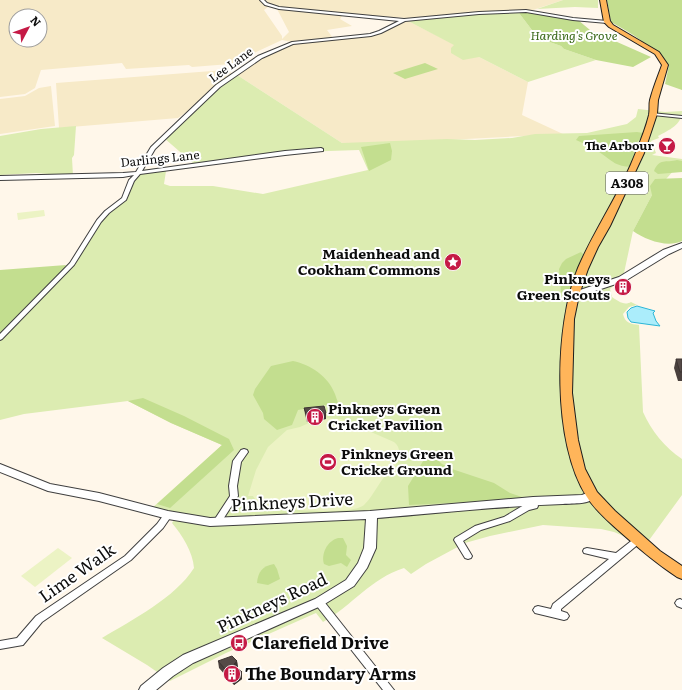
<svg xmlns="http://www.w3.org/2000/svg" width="682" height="690" font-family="Literata,serif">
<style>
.farmland{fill:#f7eac8;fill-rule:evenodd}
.green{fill:#dcecb1;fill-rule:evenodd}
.forest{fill:#c3de8f}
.pitch{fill:#ecf3c4}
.water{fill:#abedfb;stroke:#2cb6d7}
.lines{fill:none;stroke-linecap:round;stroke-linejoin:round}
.minor-casing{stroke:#3f3f3f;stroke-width:2}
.tertiary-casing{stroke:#3f3f3f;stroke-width:2}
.primary-casing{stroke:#1d1d1d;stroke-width:2}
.minor{fill:#fff;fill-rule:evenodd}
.tertiary{fill:#fff;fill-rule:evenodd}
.primary{fill:#ffb55a;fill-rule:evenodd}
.wall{fill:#49403d}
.shaded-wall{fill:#3c3432}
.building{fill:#554a47;stroke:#3c3432}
.labels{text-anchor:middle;stroke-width:4;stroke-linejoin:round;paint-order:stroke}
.far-park-label{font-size:12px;font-style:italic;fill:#396818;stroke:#fff}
.far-street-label{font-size:12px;fill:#0c0c0c;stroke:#fff}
.far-poi-label{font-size:12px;font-weight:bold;fill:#0c0c0c;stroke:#fff;text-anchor:end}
.shield{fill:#fff;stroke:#555;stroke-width:1}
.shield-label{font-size:13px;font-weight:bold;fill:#0c0c0c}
.poi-label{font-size:14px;font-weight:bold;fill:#0c0c0c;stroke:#fff;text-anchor:end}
.near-street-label{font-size:17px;fill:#0c0c0c;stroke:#fff}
.near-poi-label{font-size:17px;font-weight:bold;fill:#0c0c0c;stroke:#fff;text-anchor:start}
</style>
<rect width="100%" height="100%" fill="#fff7ea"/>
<g class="farmland">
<path d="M0 0H261L263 4 269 6 264 10 282 36V39L289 32 277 9 342 16 340 19 352 26 327 30 333 38 292 42 282 40 230 64 192 67 189 65 126 69 122 63 41 70 35 88 25 94 0 97ZM16 16H40V40H16Z"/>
<path d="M266 0H563L533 10 479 12 408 18 342 14 292 9 275 6 268 3Z"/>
<path d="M408 21 528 82 522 115 563 134 368 144 342 143 237 75 264 57 294 44 371 36 383 33 392 27Z"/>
<path d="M225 70 233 74 214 86 192 108 178 118 59 128 56 83Z"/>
<path d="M51 86 55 126 0 134V99L25 96 39 88Z"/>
</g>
<g class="green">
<path d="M563 0H598V8L575 7 537 9Z"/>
<path d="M519 13 538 38 561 46 564 49 596 60 528 82 479 57 463 60 451 53V48L454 45 408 21 483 14Z"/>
<path d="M237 75 342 143 447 139 475 140 512 138 535 134 587 133 627 124 636 117 638 109 665 112 682 111C682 125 669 130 658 136L659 138 651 141 656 153 652 155 682 159V161L652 195 633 231 624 273 620 277 606 283 614 285 610 289 612 297C618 301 624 306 631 302L637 305 629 307 623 314C625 323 631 324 639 325L643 412C651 430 665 448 682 459V495L647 543 628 538 614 532 601 529 543 525 490 536 465 543 426 564 411 574 404 568C370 579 353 605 323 622L316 613 226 653 170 681 147 665 102 638C132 620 175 598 194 568 193 552 182 535 172 523L176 517 151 509 222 445 171 423 128 401 24 414 0 420V341L75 263 105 215 118 204 141 170 194 164 164 138 221 87ZM359 150 368 170 263 194 213 186H170L164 184 166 171 298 152Z"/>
<path d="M76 126 74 155 72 158 73 176 36 173 0 175V136L41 129Z"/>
</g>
<g class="forest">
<path d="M607 0H682V90L665 84 669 65C653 46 632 34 611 22Z"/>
<path d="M528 12 578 20 590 30 651 57 633 67 596 60 564 49 561 46 538 38 519 13Z"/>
<path d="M425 63 438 69 405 79 393 73Z"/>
<path d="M637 132 643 133V136L637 142 631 167C616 166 613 162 602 154 594 148 585 144 576 140L579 136Z"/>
<path d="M390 143 392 151 391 160 369 171 361 147Z"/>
<path d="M677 160 682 161V172L658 174 654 171C659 158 666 163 677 160Z"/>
<path d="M682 178V241C667 248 646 240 633 231L652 195 650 186 655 179Z"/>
<path d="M581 252 584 255 568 300 561 292 559 269 562 263 566 259Z"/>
<path d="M66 265 58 279 0 336V270Z"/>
<path d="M293 361C311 365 328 376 335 394 337 400 339 406 342 412L325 405 298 410 292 425 277 430 264 419 263 413 253 395 255 389 271 366Z"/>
<path d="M143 398 184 416 229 439 234 450 170 508 157 504 222 445 171 423 128 401Z"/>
<path d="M428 453 431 454 442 464 452 469 494 483 510 493 528 499 409 505 408 486Z"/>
<path d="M338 538H343L347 546 346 555 351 560 347 567 341 563 329 566 324 564C321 554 327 541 338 538Z"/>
<path d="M274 564 277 569 280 579 268 585 257 583C258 572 262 566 274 564Z"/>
</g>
<g class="pitch">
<path d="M44 210 45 216 18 220 17 213Z"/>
<path d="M320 418 341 419 394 442C403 449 398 459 395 467 385 470 374 496 364 505 351 515 301 509 284 510 279 510 273 512 269 510 261 508 257 502 253 496H248L256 470 268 447 287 430 300 427Z"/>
<path d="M58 548 72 558 35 587 21 576Z"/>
</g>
<path class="water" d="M637 306 655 311 653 313 656 321 660 326 631 322 628 318 627 312 631 308Z"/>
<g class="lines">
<defs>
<g id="minor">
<path d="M260 0H264L267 3 279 7 404 19 479 12 526 10 573 18 607 21 609 22 607 23 573 20 526 12 479 14 405 21 381 33 371 36 293 44 262 58 220 87 155 149 142 171 285 151 321 148 323 149V151L285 155 140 174 134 181 126 200 109 213 101 222 74 265 2 339 0 340V334L70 263 97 220 105 211 122 198 129 180 134 175 123 177 0 180V176L123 173 136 172 151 147 216 85 258 56 292 42 370 34 379 31 399 21 279 9 265 5Z"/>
<path d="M651 113 682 116V118L653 115H651Z"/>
<path d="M244 449 247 450 248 452 241 462 237 486 238 496 220 524 217 525 214 524 213 522 230 496 229 486 233 461 241 450Z"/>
<path d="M533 498 536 499 538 506 537 508 529 510 510 521 481 530 463 541 472 556 471 558 468 559 465 558 454 540 455 538 475 526 504 517 524 505 529 504V501L530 499Z"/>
<path d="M168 512 171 513 172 515 163 528 131 560 42 622 23 645 0 649V641L17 638 36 616 125 556 157 524 165 513Z"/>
<path d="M638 537 641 538 642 540 641 542 561 609V611L567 613 569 616 567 619 564 620 535 613 533 610 535 607 538 606 551 609 553 604 609 559 584 553 583 551 584 549 587 548 616 553 635 538Z"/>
<path d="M319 598 322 599 394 690H383L316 605 314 602 316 599Z"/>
<path d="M680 599 682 600V608L677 606 675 603 677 600Z"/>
</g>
<g id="tertiary">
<path d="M682 243V248L669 254 625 281 574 298 570 295 571 293 619 277 663 250Z"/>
<path d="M0 464 50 484 99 493 168 511 210 518 370 511 533 497 582 495 592 491 596 492 597 495C592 505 573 503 563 504 501 506 439 513 377 518L376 548 367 568 354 586 323 605 193 663 173 676 156 690H139L141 686 163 668 183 655 315 599 346 580 358 563 364 548 366 519 210 526 168 519 99 501 48 491 0 472Z"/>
</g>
<path id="primary" d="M600 0H606L610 21 613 25 659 52 668 65 658 100 657 114 644 153 610 226 598 247 588 269 579 295 574 319 572 393 578 440 585 469 597 492 615 511 660 551 682 566V579L677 577C656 563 637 547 618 530 607 520 595 510 587 497 552 444 554 326 578 268 595 228 621 192 636 152 641 140 646 127 649 115 650 110 649 104 650 100 653 88 658 76 662 65L655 54 609 27 604 22Z"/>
</defs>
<use href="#minor" class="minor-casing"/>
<use href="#tertiary" class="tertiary-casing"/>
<use href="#primary" class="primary-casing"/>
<use href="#minor" class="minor"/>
<use href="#tertiary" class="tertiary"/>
<use href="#primary" class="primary"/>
</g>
<g class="wall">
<path d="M676 359H682V381H678L674 368Z"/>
<path d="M304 408 326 413V419L307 422 305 414Z"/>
<path d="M218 661H237L238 668 242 679 234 685 219 668Z"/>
</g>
<g class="shaded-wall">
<path d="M326 413V419L307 422V416Z"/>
<path d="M237 661 238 668 234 664Z"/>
<path d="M242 672V679L234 685 233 678Z"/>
</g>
<g class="building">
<path d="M676 359H682V372H680Z"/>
<path d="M324 406 326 413 307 416 304 408Z"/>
<path d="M232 656 237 661 234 664 242 672 233 678 218 661Z"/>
</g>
<defs>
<symbol id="bar-disc" viewBox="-11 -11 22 22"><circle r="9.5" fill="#c51a45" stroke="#fff"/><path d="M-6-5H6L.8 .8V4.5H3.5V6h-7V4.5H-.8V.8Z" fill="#fff"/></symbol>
<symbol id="sight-disc" viewBox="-11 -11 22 22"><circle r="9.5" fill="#c51a45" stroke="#fff"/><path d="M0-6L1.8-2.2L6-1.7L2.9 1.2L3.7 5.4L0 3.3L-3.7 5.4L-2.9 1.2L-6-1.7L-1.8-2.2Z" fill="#fff"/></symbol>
<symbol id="building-disc" viewBox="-11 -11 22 22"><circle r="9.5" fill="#c51a45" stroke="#fff"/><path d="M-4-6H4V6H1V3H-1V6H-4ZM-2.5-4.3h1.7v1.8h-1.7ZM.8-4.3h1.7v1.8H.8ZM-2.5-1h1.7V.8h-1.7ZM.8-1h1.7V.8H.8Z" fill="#fff"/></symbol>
<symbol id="stadium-disc" viewBox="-11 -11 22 22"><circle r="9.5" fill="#c51a45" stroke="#fff"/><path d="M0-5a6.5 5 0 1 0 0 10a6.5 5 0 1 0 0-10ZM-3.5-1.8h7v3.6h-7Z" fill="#fff"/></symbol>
<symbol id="bus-disc" viewBox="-11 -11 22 22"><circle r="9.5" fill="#c51a45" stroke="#fff"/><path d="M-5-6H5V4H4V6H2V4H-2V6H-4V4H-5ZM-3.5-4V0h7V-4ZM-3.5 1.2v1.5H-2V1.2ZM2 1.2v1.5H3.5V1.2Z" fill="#fff"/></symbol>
</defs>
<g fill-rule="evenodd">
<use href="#bar-disc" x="657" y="136" width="20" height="20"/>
<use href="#sight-disc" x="443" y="252" width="20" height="20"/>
<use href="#building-disc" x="613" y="277" width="20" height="20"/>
<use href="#building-disc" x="305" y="407" width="20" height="20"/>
<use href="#stadium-disc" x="318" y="452" width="20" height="20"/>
<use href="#bus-disc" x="229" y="633" width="20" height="20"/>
<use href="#building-disc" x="222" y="664" width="20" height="20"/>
</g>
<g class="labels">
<g class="far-park-label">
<text x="574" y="40">Harding's Grove</text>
</g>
<g class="far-street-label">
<text transform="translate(231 65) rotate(-36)" y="4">Lee Lane</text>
<text transform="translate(160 159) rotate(-6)" y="4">Darlings Lane</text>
</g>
<g class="far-poi-label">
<text x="654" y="150">The Arbour</text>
</g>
<rect class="shield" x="606" y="172" width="42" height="22" rx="3"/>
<g class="shield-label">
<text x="627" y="188">A308</text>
</g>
<g class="poi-label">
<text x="440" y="259">Maidenhead and<tspan x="440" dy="16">Cookham Commons</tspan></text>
<text x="610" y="284">Pinkneys<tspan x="610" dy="16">Green Scouts</tspan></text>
<text x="328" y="414" text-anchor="start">Pinkneys Green<tspan x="328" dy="16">Cricket Pavilion</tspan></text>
<text x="341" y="459" text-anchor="start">Pinkneys Green<tspan x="341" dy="16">Cricket Ground</tspan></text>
</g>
<g class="near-street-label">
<text transform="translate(292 502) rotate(-3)" y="6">Pinkneys Drive</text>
<text transform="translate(77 573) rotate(-35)" y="6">Lime Walk</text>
<text transform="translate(272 603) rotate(-25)" y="6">Pinkneys Road</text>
</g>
<g class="near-poi-label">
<text x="252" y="649">Clarefield Drive</text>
<text x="245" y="680">The Boundary Arms</text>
</g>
</g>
<g transform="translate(28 28) rotate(49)"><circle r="19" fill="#ffffff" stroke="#9e9e9e"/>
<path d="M0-3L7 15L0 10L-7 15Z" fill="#c51a45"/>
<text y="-6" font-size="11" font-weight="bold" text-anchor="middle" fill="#0c0c0c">N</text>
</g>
</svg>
